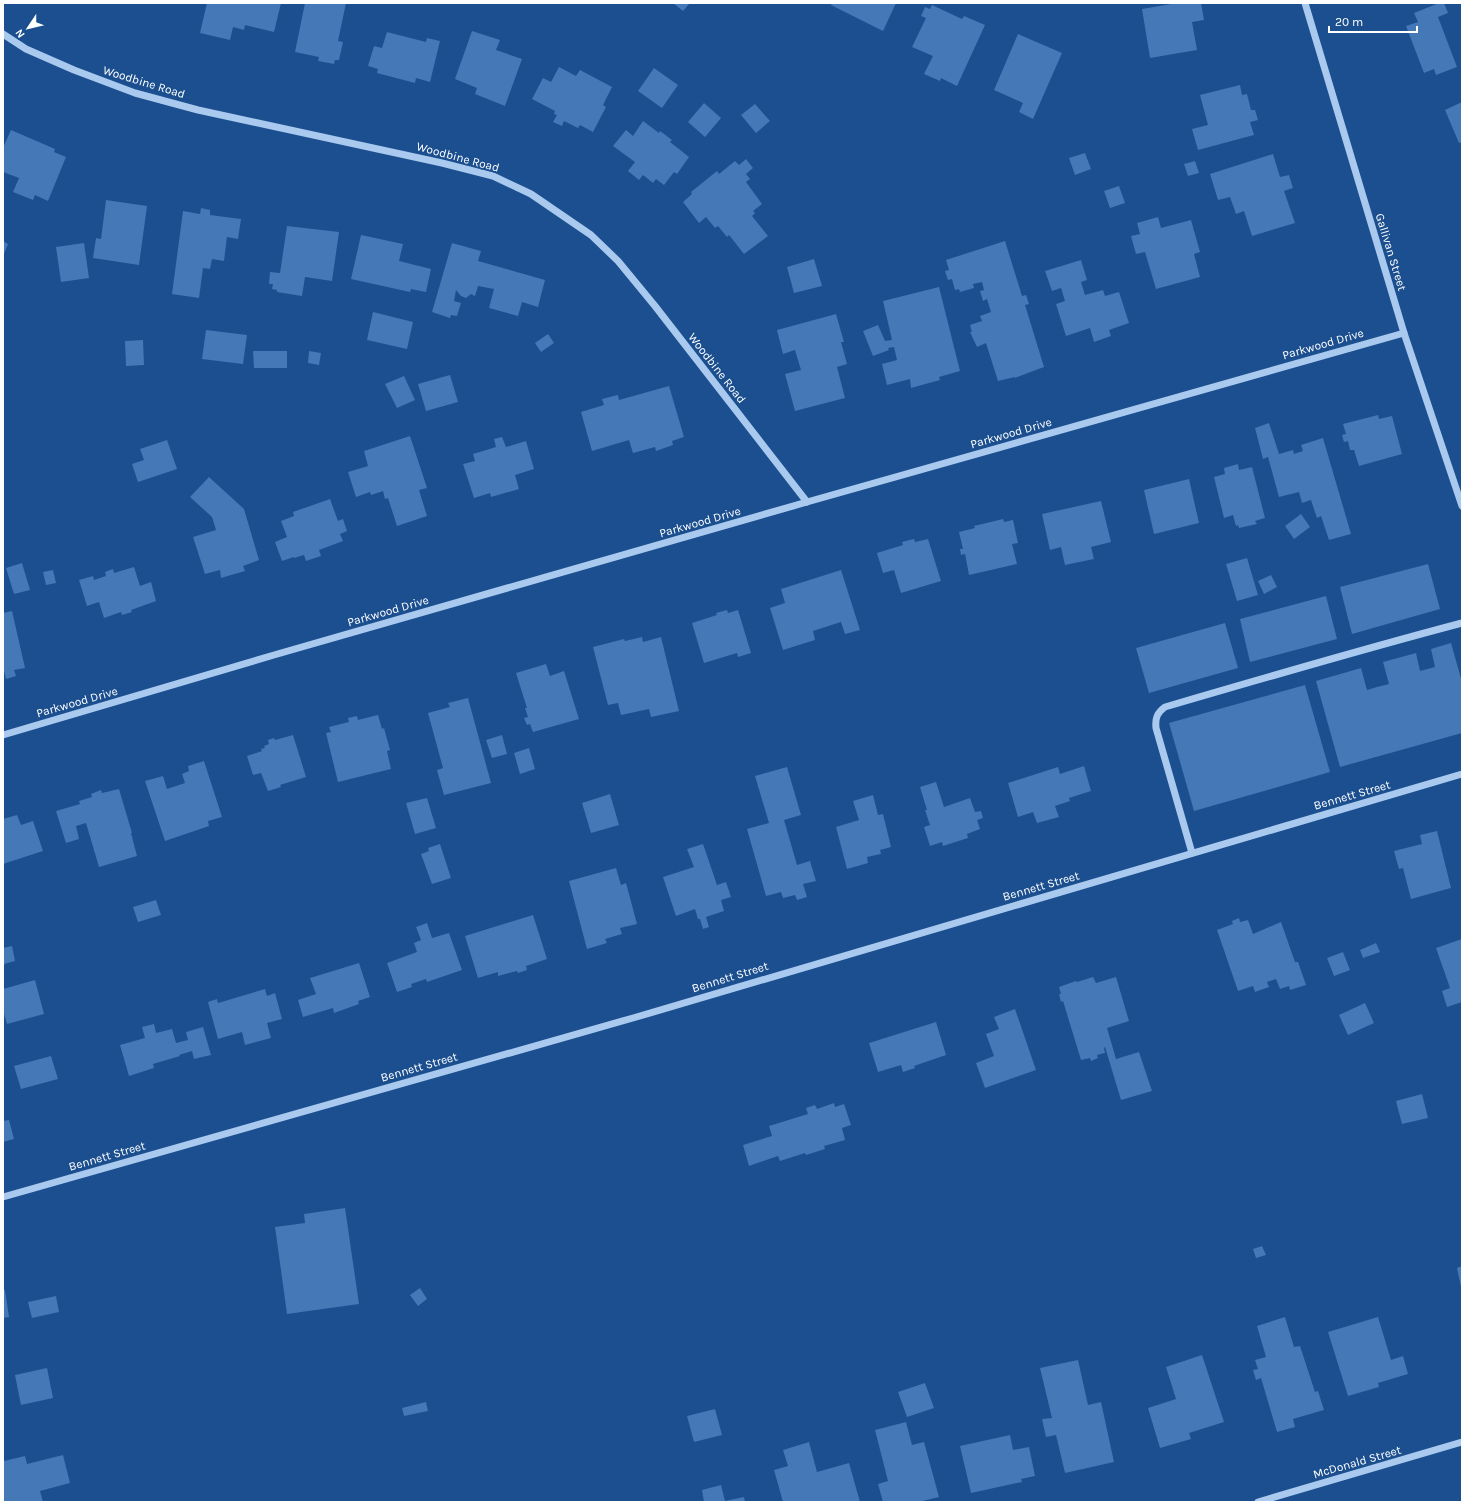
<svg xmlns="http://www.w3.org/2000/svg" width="1465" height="1505" font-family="Karla,sans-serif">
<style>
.building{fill:#4478b7}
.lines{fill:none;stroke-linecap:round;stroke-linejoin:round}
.minor{stroke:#a9c9ee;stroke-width:7}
.labels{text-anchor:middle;stroke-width:3.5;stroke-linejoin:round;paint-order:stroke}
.street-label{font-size:12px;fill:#fff;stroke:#1b4f8f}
</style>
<rect width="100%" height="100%" fill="#1b4f8f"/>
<g class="building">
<path d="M207 3H281L274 32 245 25 244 30 233 27 230 40 200 33Z"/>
<path d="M305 3H346L338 41 343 42 339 60H335L334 64 318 61 319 57 295 52Z"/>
<path d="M673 3H690L683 11Z"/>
<path d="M832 3H896L883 31 831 5Z"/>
<path d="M1177 3H1201L1204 20 1192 22 1197 50 1150 58 1142 9Z"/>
<path d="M1439 3H1444L1448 13 1438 17 1457 67 1436 75 1434 69 1424 73 1406 26 1418 22 1414 13Z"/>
<path d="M932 5 962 19 964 16 985 25 957 86 941 78 940 81 924 74 933 56 912 47 926 18 921 16 925 7 930 9Z"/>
<path d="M472 31 500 40 496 50 522 59 505 106 475 94 477 88 455 79Z"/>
<path d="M387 32 426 42 427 38 440 41 430 82 416 78 415 83 377 73 378 69 368 66 374 46 382 48Z"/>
<path d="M1018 34 1062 53 1033 119 1019 112 1023 103 994 90Z"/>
<path d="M559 67 576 76 580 70 612 87 603 105 606 107 593 132 580 125 578 128 564 121 562 126 553 122 557 115 554 114 555 111 532 99 543 78 551 82Z"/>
<path d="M654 68 678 85 662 108 638 91Z"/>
<path d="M1240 85 1242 95 1247 94 1251 110H1255L1258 120 1250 122 1254 135 1198 150 1192 129 1208 125 1200 95Z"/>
<path d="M1462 102V142L1459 143 1445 110Z"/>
<path d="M704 103 721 118 705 137 688 122Z"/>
<path d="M755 104 770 121 756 133 741 115Z"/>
<path d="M643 121 659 133 660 131 672 140 670 142 689 157 677 174 674 172 664 185 656 179 653 183 643 175 639 180 628 171 635 162 613 146 626 130 633 136Z"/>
<path d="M11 130 55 149 54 152 66 157 48 201 35 195 33 200 13 192 19 178 3 172V148Z"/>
<path d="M1085 153 1091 169 1075 175 1069 158Z"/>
<path d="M1273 154 1280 177 1289 175 1293 188 1284 191 1295 223 1252 236 1244 211 1236 214 1230 197 1218 200 1210 174Z"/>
<path d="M746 159 753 168 746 174 750 179 746 182 762 204 753 211 755 213 752 216 768 236 744 254 729 235 727 237 718 226 715 228 706 217 699 223 683 202 692 194 691 192 717 171 719 174 735 161 739 165Z"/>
<path d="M1195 161 1199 173 1188 176 1184 164Z"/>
<path d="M1119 186 1125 203 1110 208 1104 191Z"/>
<path d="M106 200 147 206 139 265 93 258 96 238 101 239Z"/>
<path d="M201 208 210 210V215L241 219 238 239 227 237 224 261 212 259 210 269 203 268 199 298 172 294 183 211 200 214Z"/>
<path d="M1158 217 1161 228 1191 220 1200 252 1194 254 1200 277 1156 289 1145 252 1136 254 1131 236 1140 234 1137 223Z"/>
<path d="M287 226 339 232 332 281 305 277 302 296 277 292V290L272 289 273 284H269L270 272 280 273Z"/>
<path d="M361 235 403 244 399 261 431 269 426 292 411 289 410 292 351 279Z"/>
<path d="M3 241 8 244 3 256Z"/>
<path d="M1005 241 1022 296 1026 295 1029 304 1025 305 1044 367 1015 378V377L998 381 986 343 977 347 970 332H972L970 325 982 321 980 316 991 312 987 299 983 301 980 291 984 290 982 282 973 284 974 288 960 292 959 289 955 290 952 279 948 280 945 271 949 270 946 260Z"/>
<path d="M84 243 89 278 61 282 56 247Z"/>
<path d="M452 243 481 251 478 261 545 280 538 307 522 302 518 316 489 308 494 289 478 286 475 296 471 294 466 298 461 296 456 290 454 301 461 303 457 316 451 315 450 318 432 312Z"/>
<path d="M814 259 822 286 794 293 787 267Z"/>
<path d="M1081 260 1087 280 1081 282 1085 295 1103 290 1105 296 1119 292 1129 323 1109 330 1111 336 1094 342 1090 328 1066 336 1056 304 1065 301 1061 288 1052 291 1045 271Z"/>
<path d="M939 287 960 371 939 377 940 380 911 388 910 379 887 385 882 364 897 360 894 347 888 348 889 350 873 356 863 331 878 325 885 341 892 340 883 301Z"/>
<path d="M373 312 413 322 407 349 367 340Z"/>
<path d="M836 314 844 342H841L847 364 837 367 845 398 795 411 785 374 801 370 795 350 783 354 777 330Z"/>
<path d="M206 330 247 335 243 364 202 359Z"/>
<path d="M548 334 554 343 541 352 535 343Z"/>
<path d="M143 340 144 365 126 366 125 341Z"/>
<path d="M253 351H287V368H254Z"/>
<path d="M309 351 321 353 319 365 308 363Z"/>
<path d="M450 375 458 402 426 411 418 384Z"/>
<path d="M404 376 415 400 397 408 385 384Z"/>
<path d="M669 386 684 437 672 441 673 445 656 451 655 447 633 453 629 440 592 451 581 412 604 405 602 399 618 395 619 400Z"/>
<path d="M1378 415 1379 419 1392 416 1402 454 1359 466 1354 450H1350L1348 441 1344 442 1342 435 1346 434 1343 424Z"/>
<path d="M1269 423 1279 454 1293 450 1294 454 1303 451 1301 445 1323 438 1351 534 1329 540 1321 516 1317 518 1311 500 1302 503 1299 492 1279 497 1268 457 1263 459 1255 428Z"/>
<path d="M410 436 427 488 419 490 427 516 397 526 388 498 385 499 383 491 371 495 370 492 356 497 348 472 368 466 364 451Z"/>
<path d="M502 437 506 447 526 441 534 469 515 475 519 489 491 497 490 493 474 498 463 464 475 461 473 454 496 447 494 439Z"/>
<path d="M167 440 177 469 138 482 132 464 144 460 140 449Z"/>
<path d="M1238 464 1239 470 1252 467 1265 518 1255 521 1257 524 1239 528 1238 525 1236 526 1233 515 1224 518 1214 477 1225 474 1224 468Z"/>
<path d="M209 477 244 509 259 560 243 566 245 571 221 578 220 570 205 574 193 537 216 530 212 517 190 497Z"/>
<path d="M1189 479 1199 523 1154 534 1144 490Z"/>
<path d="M330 499 338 521 343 519 347 531 340 534 343 541 319 550 321 556 306 561 304 555 294 558V557L282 561 275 542 287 537 281 521 294 516 293 512Z"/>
<path d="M1101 501 1111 542 1091 547 1094 559 1065 565 1061 547 1050 550 1042 514Z"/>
<path d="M1301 514 1310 527 1294 539 1285 526Z"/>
<path d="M1003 519 1004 522 1013 520 1018 543 1012 544 1017 564 969 575 965 554 961 555 960 549H963L959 532 975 528 974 526Z"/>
<path d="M914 539 915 542 928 539 941 581 901 593 894 570 883 573 877 553 903 545 902 542Z"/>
<path d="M1247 558 1258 595 1237 601 1226 564Z"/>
<path d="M22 563 30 590 14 594 6 568Z"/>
<path d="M1428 564 1440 609 1352 634 1340 587Z"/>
<path d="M134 567 140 586 151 582 156 601 131 610 132 612 122 615 121 612 104 618 99 602 87 606 79 580 93 576 94 580 106 576 105 572 113 569 114 573Z"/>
<path d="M53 570 56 583 46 585 43 572Z"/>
<path d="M841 570 860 630 845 634 841 622 813 631 815 640 783 650 770 608 785 603 781 589Z"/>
<path d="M1271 575 1277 587 1264 594 1258 581Z"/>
<path d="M1326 596 1337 639 1250 662 1240 619Z"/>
<path d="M727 610 728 613 738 610 751 653 738 657 737 653 704 663 692 623 717 615 716 613Z"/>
<path d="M12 611 25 668 14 670 16 676 6 679 3 667V613Z"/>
<path d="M1225 623 1238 668 1149 693 1136 648Z"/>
<path d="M642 637 643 642 661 637 679 711 651 717 649 709 621 715 618 703 608 705 593 647 624 639 625 641Z"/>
<path d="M1451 643 1462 682V733L1340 767 1316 681 1361 668 1367 690 1377 687 1389 684 1383 662 1416 653 1420 671 1435 667 1431 649Z"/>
<path d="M546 664 550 676 564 671 579 719 533 732 530 724 527 725 524 718 528 717 525 708H527L516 673Z"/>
<path d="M1305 685 1330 772 1194 811 1169 723Z"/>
<path d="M468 698 491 783 444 795 437 770 443 768 428 713 450 707 448 703Z"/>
<path d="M378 715 382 729 384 728 390 750 387 751 391 769 338 782 326 733 331 732 329 727 349 722 348 718 357 716 358 720Z"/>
<path d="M293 735 306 777 280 785 281 787 268 791 261 773 253 775 247 756 262 751 261 749 265 748 264 746 269 744 268 740 274 738 275 740Z"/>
<path d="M502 735 507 754 492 758 486 740Z"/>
<path d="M529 748 535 769 520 774 514 753Z"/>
<path d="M204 761 222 817 208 821 209 826 165 841 145 781 163 776 167 789 185 783 182 774 189 771 188 766Z"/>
<path d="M1084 766 1091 791 1069 798 1070 801 1055 806 1059 817 1037 823 1033 812 1018 817 1008 783 1058 767 1060 774Z"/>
<path d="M787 767 801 815 784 820 797 865 810 861 816 881 803 884 807 897 797 900 795 895 783 898 781 892 766 896 747 829 769 823 755 776Z"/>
<path d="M936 782 944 807 970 798 975 812 981 811 983 818 977 820 980 829 967 834 968 838 943 846 942 842 930 846 924 827 930 825 925 810H927L920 787Z"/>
<path d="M119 789 132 833H131L137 856 99 867 86 823 76 826 79 839 66 843 56 811 80 804 79 801 92 797 91 794 101 790 102 793Z"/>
<path d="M610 794 619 825 591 833 582 803Z"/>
<path d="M873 795 878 815 883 814 891 847 880 850 881 854 867 857 868 863 847 869 836 827 859 820 853 801Z"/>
<path d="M427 798 436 828 415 834 406 803Z"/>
<path d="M17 815 21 825 33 821 43 851 3 864V819Z"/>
<path d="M1437 831 1451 888 1411 899 1403 868 1399 869 1394 851 1422 844 1420 835Z"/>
<path d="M440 844 451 878 432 884 421 854 429 851 428 848Z"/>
<path d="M703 844 717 885 726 882 731 897 721 900 724 911 706 917 709 927 703 929 700 919H698L695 909 676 916 663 877 694 867 687 849Z"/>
<path d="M616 868 621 885 626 883 637 924 620 928 622 934 605 939 607 943 587 949 569 881Z"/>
<path d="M156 900 161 915 138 922 133 907Z"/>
<path d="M533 915 547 959 526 966 527 970 518 973 517 971 498 976V972L478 978 465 936Z"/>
<path d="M1239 918 1240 922 1248 920 1253 934 1281 922 1295 962H1298L1306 985 1290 990 1289 986 1280 989 1276 979 1267 982 1269 987 1255 992 1253 986 1238 991 1217 930 1233 924 1232 921Z"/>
<path d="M427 923 432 938 449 933 462 970 427 982 426 979 411 984 412 987 397 992 387 963 417 952 414 943 421 940 416 927Z"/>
<path d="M1462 939V1002L1447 1007 1442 991 1450 988 1436 948Z"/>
<path d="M1376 943 1380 952 1363 958 1360 950Z"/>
<path d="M12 946 15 961 4 964 5 965 3 966V948Z"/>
<path d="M1343 952 1350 970 1334 976 1327 958Z"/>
<path d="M359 963 370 997 358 1001 359 1004 334 1013 333 1008 303 1017 298 1000 316 994 310 978Z"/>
<path d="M1093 977 1096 983 1116 977 1129 1021 1107 1028 1116 1059 1139 1052 1152 1091 1121 1100 1105 1047 1104 1048 1105 1053 1097 1055 1098 1058 1091 1061 1090 1058 1081 1060 1063 1001 1061 1002 1059 994H1061L1059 987 1076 981 1077 982Z"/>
<path d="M35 980 44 1014 7 1024 3 1010V989Z"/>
<path d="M265 989 267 996 275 993 282 1019 267 1023 271 1038 245 1045 242 1032 218 1039 208 1002 217 999 218 1003Z"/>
<path d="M1365 1003 1374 1023 1348 1035 1339 1015Z"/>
<path d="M1015 1009 1036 1070 985 1088 976 1063 994 1056 986 1034 999 1029 994 1017Z"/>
<path d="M936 1022 946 1055 914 1066 915 1068 903 1072 901 1065 878 1072 869 1043Z"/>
<path d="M154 1024 156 1033 172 1029 176 1043 188 1040 186 1032 203 1027 211 1055 194 1059 192 1051 179 1055 180 1056 153 1064 154 1068 129 1076 120 1045 145 1038 142 1027Z"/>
<path d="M51 1056 58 1079 21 1089 14 1066Z"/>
<path d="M1422 1094 1428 1118 1402 1124 1396 1101Z"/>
<path d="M834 1103 835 1107 844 1104 851 1125 842 1128 845 1140 824 1146 825 1149 806 1155 805 1153 780 1161 778 1156 749 1166 743 1145 772 1136 769 1126 808 1114 806 1108 815 1105 817 1109Z"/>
<path d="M9 1120 14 1139 3 1142V1121Z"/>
<path d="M345 1208 359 1304 287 1314 275 1227 305 1223 304 1214Z"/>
<path d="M1262 1246 1266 1255 1256 1258 1253 1249Z"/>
<path d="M1462 1266V1287H1461L1457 1268Z"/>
<path d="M420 1288 427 1299 418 1306 410 1295Z"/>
<path d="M3 1290H5L9 1317 3 1318Z"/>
<path d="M56 1296 59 1312 32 1318 28 1302Z"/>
<path d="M1285 1317 1294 1347 1300 1346 1315 1392 1318 1391 1324 1410 1293 1419 1295 1427 1277 1432 1261 1378 1256 1380 1253 1370 1258 1369 1255 1360 1266 1357 1257 1326Z"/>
<path d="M1378 1317 1391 1360 1403 1356 1408 1374 1378 1383 1379 1387 1348 1396 1328 1332Z"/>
<path d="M1202 1355 1224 1422 1189 1433 1191 1439 1160 1448 1148 1408 1176 1399 1166 1367Z"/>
<path d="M1078 1360 1088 1405 1101 1402 1114 1462 1065 1473 1056 1435 1046 1437 1042 1419 1052 1418 1040 1368Z"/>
<path d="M47 1368 53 1398 21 1405 15 1375Z"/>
<path d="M925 1383 934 1408 907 1417 898 1392Z"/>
<path d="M426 1402 428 1411 404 1416 402 1408Z"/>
<path d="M715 1409 722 1435 694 1442 687 1416Z"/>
<path d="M906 1422 912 1445 924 1442 939 1497 918 1502H883L878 1484 888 1481 875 1430Z"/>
<path d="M1010 1435 1013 1450 1029 1447 1035 1476 1021 1479 1022 1482 971 1493 960 1446Z"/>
<path d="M809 1442 817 1472 849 1463 860 1502H783L774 1470 788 1466 783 1450Z"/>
<path d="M63 1455 70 1483 40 1491 43 1502H3V1458L4 1461 25 1456 27 1464Z"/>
<path d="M721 1485 725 1501 744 1497 745 1502H704L702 1490Z"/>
</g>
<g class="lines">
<g class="minor">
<path d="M1305 3 1404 333 1462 506"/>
<path d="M3 34 26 49 74 70 135 93 198 110 442 163 493 176 531 194 591 235 618 261 655 306 807 502"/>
<path d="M3 735 274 655 807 502 1404 333"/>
<path d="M1192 853 1156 728C1155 718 1157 713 1165 707 1264 678 1363 649 1462 623"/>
<path d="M3 1197 633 1018 1462 774"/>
<path d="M1258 1502 1462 1442"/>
</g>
</g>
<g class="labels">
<g class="street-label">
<text transform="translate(144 82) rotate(17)" y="4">Woodbine Road</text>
<text transform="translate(458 157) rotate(15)" y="4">Woodbine Road</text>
<text transform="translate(1391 252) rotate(73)" y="4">Gallivan Street</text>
<text transform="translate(1323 344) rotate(-16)" y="4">Parkwood Drive</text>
<text transform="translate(717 368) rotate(52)" y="4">Woodbine Road</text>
<text transform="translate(1011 433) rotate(-16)" y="4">Parkwood Drive</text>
<text transform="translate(700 522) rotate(-16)" y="4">Parkwood Drive</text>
<text transform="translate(388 611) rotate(-16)" y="4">Parkwood Drive</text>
<text transform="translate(77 702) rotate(-16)" y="4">Parkwood Drive</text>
<text transform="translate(1352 795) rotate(-16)" y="4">Bennett Street</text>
<text transform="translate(1041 886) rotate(-16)" y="4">Bennett Street</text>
<text transform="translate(730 977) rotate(-17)" y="4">Bennett Street</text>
<text transform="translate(419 1067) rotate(-16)" y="4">Bennett Street</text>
<text transform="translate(107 1156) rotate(-16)" y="4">Bennett Street</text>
<text transform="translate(1357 1462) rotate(-16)" y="4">McDonald Street</text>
</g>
</g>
<rect width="1465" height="1505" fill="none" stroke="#ffffff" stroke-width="8"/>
<g transform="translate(28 28) rotate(235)" stroke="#1b4f8f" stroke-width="3" paint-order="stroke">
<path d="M0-3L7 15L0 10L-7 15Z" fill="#ffffff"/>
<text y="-6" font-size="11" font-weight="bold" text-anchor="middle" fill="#ffffff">N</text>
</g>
<path d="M1329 26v6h88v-6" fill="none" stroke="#ffffff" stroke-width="2"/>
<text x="1335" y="26" font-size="12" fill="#ffffff" stroke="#1b4f8f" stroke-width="3" paint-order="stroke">20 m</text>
</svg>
